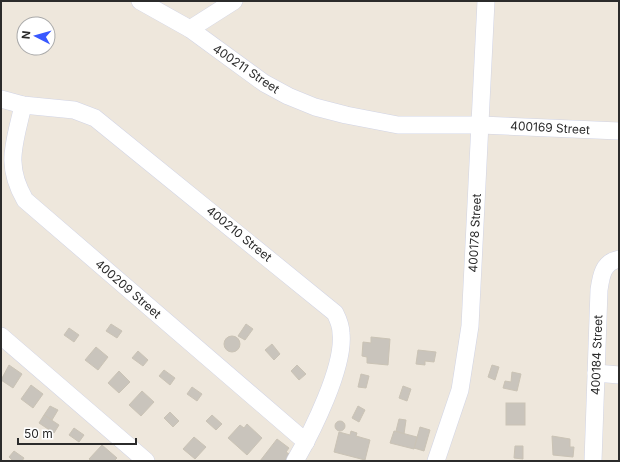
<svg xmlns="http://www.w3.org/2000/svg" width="620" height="462" font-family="Inter,sans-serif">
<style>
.building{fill:#c9c4bc;stroke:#cac3b5}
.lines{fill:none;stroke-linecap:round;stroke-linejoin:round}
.minor-casing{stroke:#d1d4e5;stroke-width:18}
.minor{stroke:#fff;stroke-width:17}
.labels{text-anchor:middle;stroke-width:3;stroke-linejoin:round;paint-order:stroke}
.street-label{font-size:12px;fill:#2b2b2b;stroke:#fff}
</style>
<rect width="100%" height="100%" fill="#eee7dc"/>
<g class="building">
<path d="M111 324 122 331 117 338 106 331Z"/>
<path d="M246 324 253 329 245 340 238 336Z"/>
<path d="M69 328 79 335 74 342 64 335Z"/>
<circle cx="232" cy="344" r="8"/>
<path d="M371 337 390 339 388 365 367 363V357L362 356 363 342 371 343Z"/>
<path d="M272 344 280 354 274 360 265 350Z"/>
<path d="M96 347 108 357 98 370 85 360Z"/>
<path d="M418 350 436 352 434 362 425 361V365L416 364Z"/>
<path d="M138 351 148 360 143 366 132 358Z"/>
<path d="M9 365 22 374 13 388 1 380Z"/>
<path d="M297 365 306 374 299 380 291 371Z"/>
<path d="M492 365 499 367 495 380 488 377Z"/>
<path d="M164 370 175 378 170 385 159 376Z"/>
<path d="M119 371 130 382 119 393 108 383Z"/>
<path d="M512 372 521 374 517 391 503 388 505 381 511 382Z"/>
<path d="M361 374 369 376 366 388 358 387Z"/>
<path d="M31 385 43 394 33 408 21 399Z"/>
<path d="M403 386 411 389 407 401 399 398Z"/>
<path d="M192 387 202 394 197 401 187 394Z"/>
<path d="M142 391 154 402 141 416 129 405Z"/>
<rect x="506" y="403" width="19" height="22"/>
<path d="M50 406 58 410 52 420 44 415Z"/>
<path d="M358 406 365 410 359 422 352 418Z"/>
<path d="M170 412 179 421 173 427 164 418Z"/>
<path d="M44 415 59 425 54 433 39 423Z"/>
<path d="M212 415 222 424 216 430 206 421Z"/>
<path d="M399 419 406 420 404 434 396 431Z"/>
<circle cx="340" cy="426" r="5"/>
<path d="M247 424 262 438 247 455 228 438 240 425 244 428Z"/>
<path d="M420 427 430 430 424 451 414 448Z"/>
<path d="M74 428 84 435 79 442 69 435Z"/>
<path d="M351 431 357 433 356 436 370 440 365 460 334 452 339 432 350 435Z"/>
<path d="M394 431 417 437 414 449 390 443Z"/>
<path d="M552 436 570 439V447H574L573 457 553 455Z"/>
<path d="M194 437 206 447 195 459 183 449Z"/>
<path d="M277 439 289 448 286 452 292 456 288 461H260Z"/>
<path d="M102 445 117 458 114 461H92L89 459Z"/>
<path d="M515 446H523V459L514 458Z"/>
<path d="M14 451 24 458 22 461H13L9 457Z"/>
</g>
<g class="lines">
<defs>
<g id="minor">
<path d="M140 1 190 29 264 83 288 96 315 107 346 115 398 125H481L619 131"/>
<path d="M190 29 234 1"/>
<path d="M1 99 23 105 74 110 95 118 335 313C338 319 341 326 341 333 345 366 312 432 295 461"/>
<path d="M23 105C15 143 4 164 25 200L306 442"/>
<path d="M1 336 146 461"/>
<path d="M596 373 619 375"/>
<path d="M436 461 460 390 470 326 486 1"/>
<path d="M593 461 599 290C601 276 603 262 619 259"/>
</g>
</defs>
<use href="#minor" class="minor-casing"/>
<use href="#minor" class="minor"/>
</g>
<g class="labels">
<g class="street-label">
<text transform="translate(246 69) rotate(34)" y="4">400211 Street</text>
<text transform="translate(550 128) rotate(3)" y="4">400169 Street</text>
<text transform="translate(475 233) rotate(-87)" y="4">400178 Street</text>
<text transform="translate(239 234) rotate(39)" y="4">400210 Street</text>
<text transform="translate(128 289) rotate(41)" y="4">400209 Street</text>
<text transform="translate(597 355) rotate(-88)" y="4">400184 Street</text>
</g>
</g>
<rect width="620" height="462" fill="none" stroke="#2b2b2b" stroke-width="4"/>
<g transform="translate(36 36) rotate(276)"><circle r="19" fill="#ffffff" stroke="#aaaaaa"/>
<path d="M0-3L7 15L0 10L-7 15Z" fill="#3858ff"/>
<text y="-6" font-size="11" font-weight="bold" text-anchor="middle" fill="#2b2b2b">N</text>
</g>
<path d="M18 438v6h118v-6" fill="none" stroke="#2b2b2b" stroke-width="2"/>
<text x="24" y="438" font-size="12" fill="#2b2b2b" stroke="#ffffff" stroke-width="3" paint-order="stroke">50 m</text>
</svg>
